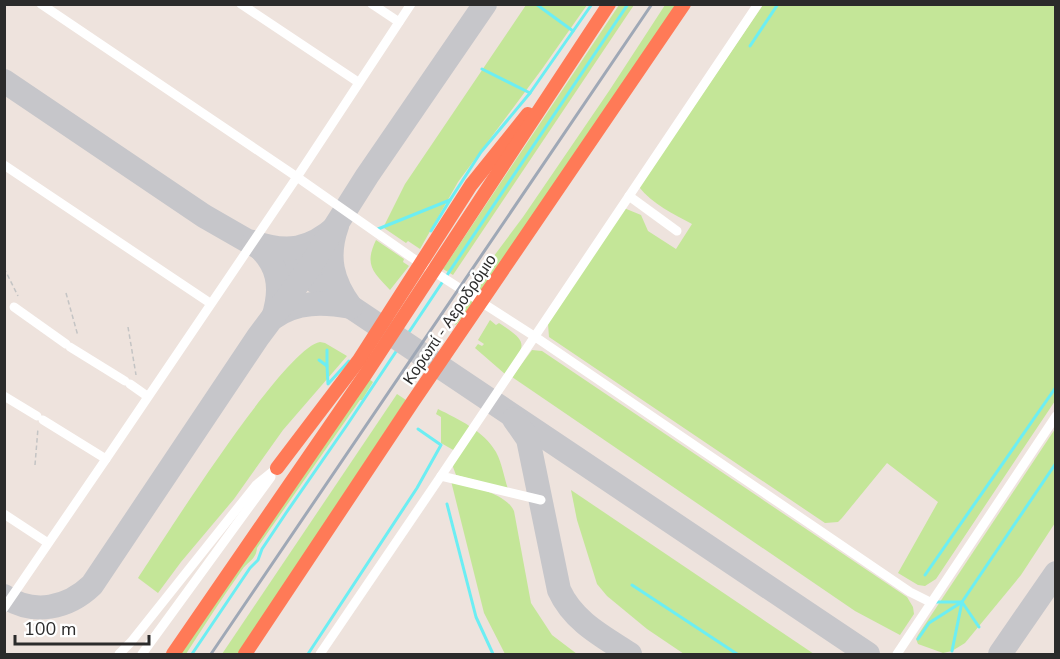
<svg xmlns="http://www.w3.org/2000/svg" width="1060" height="659" font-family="'Nunito Sans',sans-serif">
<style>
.green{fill:#c4e698}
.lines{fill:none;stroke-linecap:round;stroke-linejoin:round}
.stream{stroke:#6ceef3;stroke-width:3}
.taxiway{stroke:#c6c6ca;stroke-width:24}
.path{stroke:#c4c4c4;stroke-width:1.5;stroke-dasharray:4.5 3;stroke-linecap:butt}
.minor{stroke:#fff;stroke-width:9}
.highway{stroke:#ff7a57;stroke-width:14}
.rail{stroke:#9fa8b6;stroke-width:3}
.labels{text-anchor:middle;stroke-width:5;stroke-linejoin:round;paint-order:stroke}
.street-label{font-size:16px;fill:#2b2b2b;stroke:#fff}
</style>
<rect width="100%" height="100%" fill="#eee3dd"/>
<g class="green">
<path d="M526 5H587L542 69 458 182 420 249 408 241 406 243 384 228V226L405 184Z"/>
<path d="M619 5H634L453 275 443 269Z"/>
<path d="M665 5H676L495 274 456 325 450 321 479 276 523 217 609 91Z"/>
<path d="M763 5H1055V401L936 579 925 586 918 585 898 573 938 502 887 463 842 518 838 522 825 523 549 337 548 324 624 208 641 215 648 231 676 249 692 224C674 214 652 204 639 187Z"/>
<path d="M376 240 404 259 403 262 409 266 390 290C373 272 364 265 376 240Z"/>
<path d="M490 320 496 325 499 323C531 344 525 345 505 374L475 348 478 344 482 346 484 344 478 340Z"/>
<path d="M320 342 325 343 347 356 283 430 234 499 181 562 158 593 138 578C164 539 284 348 320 342Z"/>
<path d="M532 350 542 351 907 597 913 607 914 614 900 635 855 611 512 377Z"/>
<path d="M369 379 373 382 362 400H360L257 548C256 560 248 561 242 570 222 598 204 626 186 654H179Z"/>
<path d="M397 394 406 400 238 654H222Z"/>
<path d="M438 409C458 419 484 431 496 452 502 463 504 477 508 489L456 475 453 467 455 451 441 443V417L436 414Z"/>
<path d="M1055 429V523L1021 575 965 643 952 651 943 653 918 644 916 639 918 635Z"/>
<path d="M451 481C470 487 505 492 514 511L531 603 552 635 577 654H505L484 613Z"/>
<path d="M571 490 814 654H684L647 629 607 596 597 584 577 520Z"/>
</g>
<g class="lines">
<g class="stream">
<path d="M536 4 573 31"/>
<path d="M750 46 778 4"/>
<path d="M482 69 530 93"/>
<path d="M450 200 481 152 530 93 592 4"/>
<path d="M378 229 450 200 431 231"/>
<path d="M319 360 327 366V350"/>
<path d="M327 366 328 384 349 361"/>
<path d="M447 504 476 617 493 654"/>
<path d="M925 575 1056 387"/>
<path d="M632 585 737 654"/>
<path d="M979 627 962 602 1056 463"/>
<path d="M918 639 929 623 962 602H936"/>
<path d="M952 651 962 602"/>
<path d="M192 654 250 568 258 560 262 549 286 513 347 425 628 4"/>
<path d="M308 654 417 488 441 445 418 429"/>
</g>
<g class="taxiway">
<path d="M4 81 204 216 305 274 351 307 868 654"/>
<path d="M337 226C326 257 332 281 351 307 324 302 296 301 273 318 283 287 279 263 253 242 287 254 310 250 337 226Z"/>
<path d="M514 419 528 439 559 590C573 621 602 636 630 654"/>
<path d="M4 596C34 616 68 608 92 585L258 337 305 274 367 176 485 4"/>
<path d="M1000 654 1056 573"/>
</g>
<g class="path">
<path d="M4 268 18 296"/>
<path d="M66 293 78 336"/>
<path d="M128 327 136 375"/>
<path d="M35 465 38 428"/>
</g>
<g class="minor">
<path d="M41 4 297 177 411 257 534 336 910 592 930 602"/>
<path d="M241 4 358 82"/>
<path d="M372 4 399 22"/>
<path d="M4 165 210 303"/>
<path d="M629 196 677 231"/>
<path d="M14 307 66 344"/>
<path d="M70 347 125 381"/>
<path d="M130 384 147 396"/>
<path d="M4 396 37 416"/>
<path d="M43 420 106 459 297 177 411 4"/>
<path d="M541 500 441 476 758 4"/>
<path d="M4 514 48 543"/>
<path d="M4 608 106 459"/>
<path d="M119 654 131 642 256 485 277 468"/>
<path d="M142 654 271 477"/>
<path d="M320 654 441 476"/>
<path d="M897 654 1056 416"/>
</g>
<g class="highway">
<path d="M277 468 359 360 471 185 528 114"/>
<path d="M173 654 365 375 609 4"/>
<path d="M245 654 412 403 684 4"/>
</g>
<path class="rail" d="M211 654 652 4"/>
</g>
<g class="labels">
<g class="street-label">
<text transform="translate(449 319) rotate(-56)" y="6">Κορωπί - Αεροδρόμιο</text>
</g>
</g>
<rect width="1060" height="659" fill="none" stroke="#2b2b2b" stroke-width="12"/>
<path d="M15 635v9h134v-9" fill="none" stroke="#2b2b2b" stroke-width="3"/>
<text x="24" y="635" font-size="18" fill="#2b2b2b" stroke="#ffffff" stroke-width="4.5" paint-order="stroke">100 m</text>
</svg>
